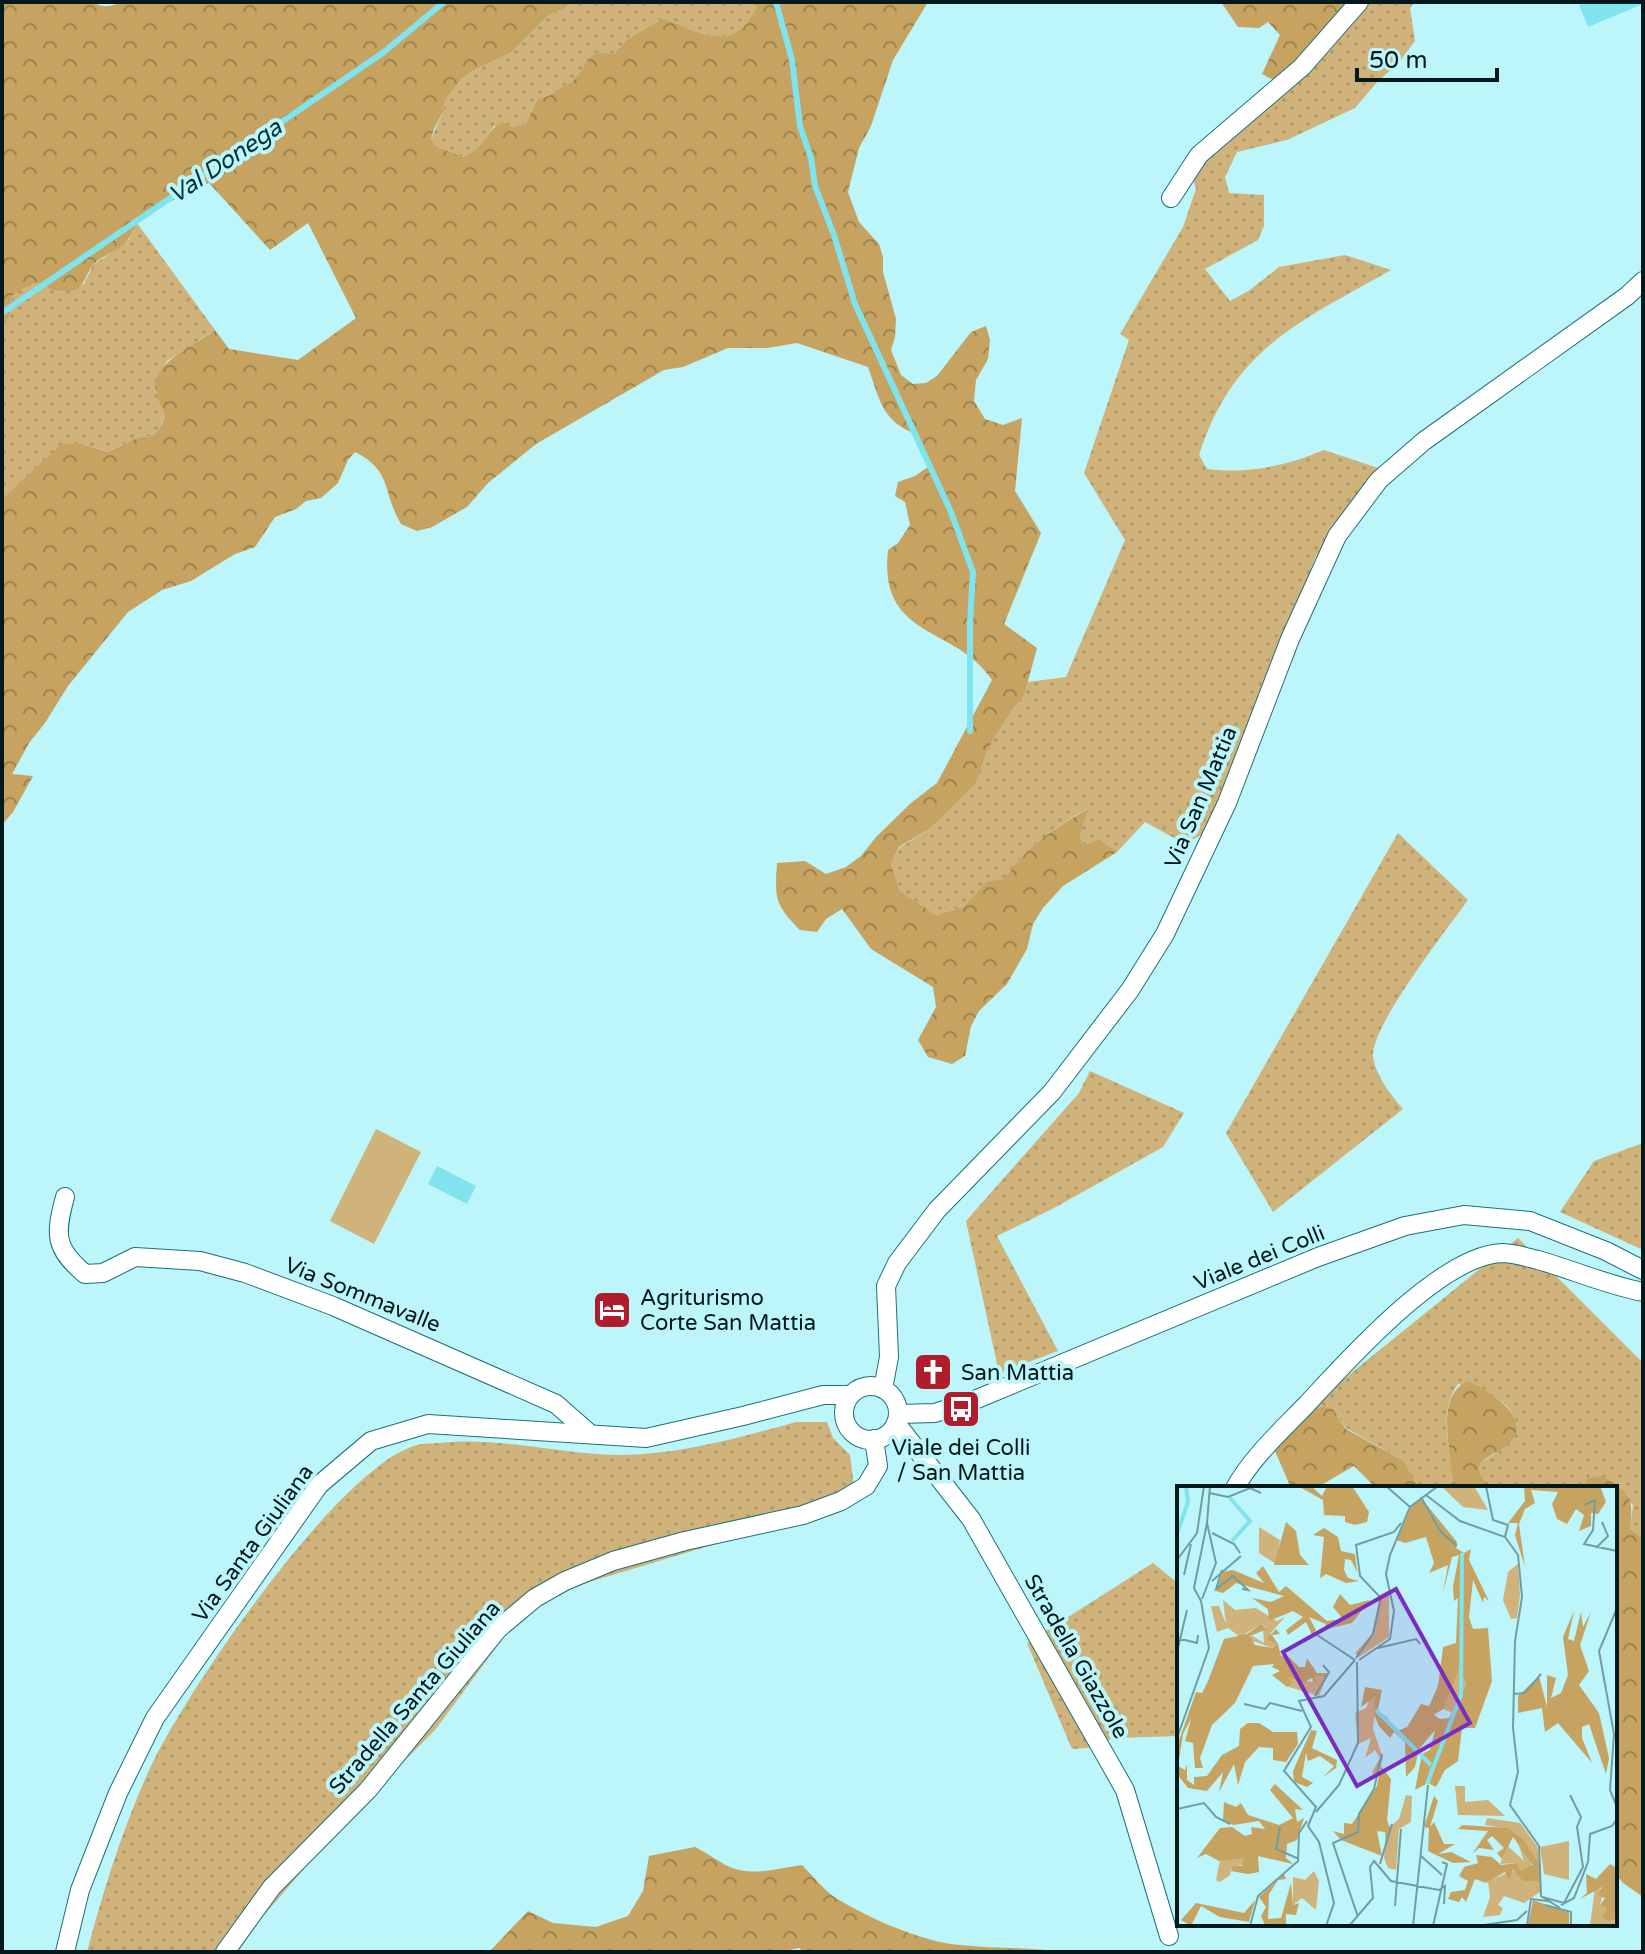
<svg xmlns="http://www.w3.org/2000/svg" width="1645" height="1954" font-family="'Varela Round',sans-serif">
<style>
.grass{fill:url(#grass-dots)}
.forest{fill:url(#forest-crowns)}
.pitch{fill:#d0b27b}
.water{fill:#7fe4ed}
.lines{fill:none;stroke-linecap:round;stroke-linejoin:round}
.stream{stroke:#7fe4ed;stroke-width:6}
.minor-casing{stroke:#1d7178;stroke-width:20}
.minor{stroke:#fff;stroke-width:18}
.labels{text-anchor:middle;stroke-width:8;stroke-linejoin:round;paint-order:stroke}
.street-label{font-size:22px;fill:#03191b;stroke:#bcf5fa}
.poi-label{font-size:22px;fill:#03191b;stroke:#bcf5fa;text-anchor:start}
.water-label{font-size:24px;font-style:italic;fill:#003236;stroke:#bcf5fa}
.inset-river{fill:none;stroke:#7fe4ed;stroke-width:4}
.inset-road{fill:none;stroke:#729da1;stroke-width:2}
.view{fill:#7b2cbf;fill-opacity:0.15;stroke:#7b2cbf;stroke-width:4}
.inset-edge{fill:none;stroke:#03191b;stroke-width:4}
</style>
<defs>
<pattern id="grass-dots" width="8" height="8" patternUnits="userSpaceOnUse" patternTransform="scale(2)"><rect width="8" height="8" fill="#d0b27b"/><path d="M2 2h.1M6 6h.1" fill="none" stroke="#b1986a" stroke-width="1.8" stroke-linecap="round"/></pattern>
<pattern id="forest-crowns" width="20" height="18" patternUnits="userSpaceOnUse" patternTransform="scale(2)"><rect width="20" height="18" fill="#c6a360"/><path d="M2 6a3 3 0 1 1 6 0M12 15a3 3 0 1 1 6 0" fill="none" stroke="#9f844e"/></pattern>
</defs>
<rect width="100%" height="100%" fill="#bcf5fa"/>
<g class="grass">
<path d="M572 2H758C738 55 702 35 664 18L627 39 614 54 598 52 591 56 574 80 548 96 538 98 526 123 512 127 494 126 479 150 463 157 434 146 431 139 443 112 445 101 462 78 478 68 511 53 549 15 563 9Z"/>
<path d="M1363 2H1414L1410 9 1415 41 1398 64 1378 81 1355 108 1287 140 1237 152 1225 177 1229 193 1264 195V226L1258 240 1205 269 1230 301 1250 290 1279 267 1345 255 1391 270C1301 321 1233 348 1199 455L1207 469C1248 474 1287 466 1324 450L1378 468 1316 556 1285 636 1296 652 1223 823 1185 844 1145 822 1117 852 1100 839 1083 845 1080 835 1087 809C1050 830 1030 845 1004 879L987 883 963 907 936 915 900 891 891 864 899 848 931 828 976 783 988 749 1013 709 1024 696 1028 682 1066 677 1125 540 1084 473 1129 340 1120 334 1183 227 1196 189 1186 157 1281 84Z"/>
<path d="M134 219 215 330 167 361 155 391C164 409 169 421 152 436L139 437 108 452 82 444 22 482 2 499V332L10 314 12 296C35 278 37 281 62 292L84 284 93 265 129 240Z"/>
<path d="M1398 833 1468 900C1447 929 1371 1026 1373 1056 1375 1075 1391 1095 1403 1109L1273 1212 1226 1133Z"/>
<path d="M1090 1071 1184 1113 1163 1147 1054 1208 997 1236 1058 1351 999 1373 966 1221 1079 1093Z"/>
<path d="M1643 1143V1250L1560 1212 1594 1161Z"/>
<path d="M1518 1238 1643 1363V1539L1630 1528 1633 1505 1603 1477 1587 1478 1583 1488 1491 1487C1466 1462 1486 1462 1502 1448 1508 1443 1513 1433 1517 1426 1512 1398 1482 1391 1458 1384 1436 1415 1453 1454 1453 1488H1419L1404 1461 1346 1428 1333 1409 1303 1412Z"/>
<path d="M796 1422H827L833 1438 850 1455 856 1502 589 1582 541 1602 510 1629 435 1730 344 1822 260 1920 238 1952H87C104 1888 124 1824 152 1764 188 1689 337 1470 414 1446 421 1443 430 1444 438 1443 498 1436 558 1454 618 1455 678 1455 738 1438 796 1422Z"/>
<path d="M1153 1563 1179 1584V1736L1114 1738 1087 1748 1072 1749 1027 1643Z"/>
</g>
<g class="forest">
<path d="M2 2H93C102 8 112 7 121 2H572L563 9 549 15 511 53 478 68 462 78 445 101 443 112 434 129 431 139 435 146 463 157C489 146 483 133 502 122L512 127 526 123 538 98 548 96 574 80 591 56 598 52 614 54 627 39 664 18C702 35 738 55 758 2H928L893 60 871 126 859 148 848 192 859 222 879 244 883 257V272L896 319 895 337 891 350 901 375 913 384 926 383 937 376 971 332 986 326 990 340 988 359 976 380 974 401 985 419 1003 425 1022 418 1015 491 1041 533 1004 624 1037 648 1024 696 1013 709 988 749 976 783 931 828 899 847 891 864 900 891 936 915 963 907 987 882 1004 879C1030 844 1051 830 1088 809L1080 835 1083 845 1100 839 1117 852 1063 886 1043 908 1033 924 1027 949 1007 984 979 1011 971 1026 965 1056 952 1064 928 1057 918 1040 936 1007 933 987 871 949 842 909 826 919 817 932 800 930C774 904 775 898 777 863L805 861 826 874 846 867 861 856 876 837 911 803 937 783 992 680C956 625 878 640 888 550L898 543 910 525 905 502 895 496 898 482 915 476 928 467 919 435C882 423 880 400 868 367L797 343 767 348H728L683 367 664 370 536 444 488 483 467 507 432 527 417 531 401 524C382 492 393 471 355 452L348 460 338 483 321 498 306 501 296 509 275 517 255 547 235 554 191 581 162 590 128 612 68 686 45 723 29 743 12 774 33 776 13 812 2 825V499L62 444H82L108 452 139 437 152 436C180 411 148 403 157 378 163 358 198 343 215 330L229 349 298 360 356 318 308 223 270 250 209 183 134 219C133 225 132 233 129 238 123 250 103 254 94 264 84 275 86 289 70 291 41 296 49 268 12 296L10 314 2 332Z"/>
<path d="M1221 2H1363L1281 84 1262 74 1280 35 1268 22 1259 28 1238 27Z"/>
<path d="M1469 1381C1491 1393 1541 1421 1503 1448 1484 1460 1466 1465 1493 1488H1453C1453 1458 1432 1394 1469 1381Z"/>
<path d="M1324 1407 1333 1409 1346 1429 1404 1461 1419 1488H1376L1354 1466 1316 1488H1291L1271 1442 1310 1409Z"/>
<path d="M1603 1476C1630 1495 1634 1495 1630 1528L1643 1539V1897L1623 1883 1615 1873V1488H1583L1587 1478Z"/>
<path d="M695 1847C708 1853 718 1862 730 1867 752 1877 779 1868 802 1865 812 1875 822 1888 833 1896 865 1917 922 1942 960 1945 995 1949 1030 1947 1065 1952H804L799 1948 780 1952H489L528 1911 553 1923 596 1927 628 1916 643 1891 649 1856Z"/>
</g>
<path class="pitch" d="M376 1129 421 1152 374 1244 330 1221Z"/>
<g class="water">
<path d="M1578 2H1643V4L1588 27Z"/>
<path d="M437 1166 476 1186 467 1204 428 1184Z"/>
</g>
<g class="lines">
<g class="stream">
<path d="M776 2 792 60 800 126 811 158 815 186 834 235 855 304 951 512 973 572 970 622V731"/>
<path d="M2 313 384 52 444 2"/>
</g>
<defs>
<g id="minor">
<path d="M1171 198 1199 155 1302 67 1359 2"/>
<path d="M65 1197C55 1234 54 1248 85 1274L103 1273 135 1257 200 1261 245 1273 333 1306 556 1404 589 1433"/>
<circle cx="871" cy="1413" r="27"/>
<path d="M883 1389 889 1357 886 1286 897 1263 937 1210 1052 1092 1130 990 1165 934 1227 803 1290 639 1337 536 1379 480 1424 441 1627 296 1643 281"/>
<path d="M898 1414 935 1413 977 1399 1318 1257 1405 1226 1464 1215 1530 1221 1606 1251 1643 1270"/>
<path d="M896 1423 971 1519 1125 1790 1169 1936"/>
<path d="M1235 1488C1253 1456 1282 1430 1307 1404 1347 1361 1441 1255 1502 1253 1513 1253 1526 1257 1538 1260 1573 1270 1607 1285 1643 1292"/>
<path d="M65 1952 80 1890 118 1793 155 1718 319 1485 371 1441 428 1424 646 1438 743 1416 823 1395H850"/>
<path d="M225 1952 272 1887 368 1790 498 1629 535 1598 565 1581 613 1561 685 1541 803 1515 841 1501 866 1486 878 1466 874 1439"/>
</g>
</defs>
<use href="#minor" class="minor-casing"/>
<use href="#minor" class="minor"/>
</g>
<defs>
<symbol id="hotel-square" viewBox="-11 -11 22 22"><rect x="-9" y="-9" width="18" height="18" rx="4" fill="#af1c2c" stroke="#bcf5fa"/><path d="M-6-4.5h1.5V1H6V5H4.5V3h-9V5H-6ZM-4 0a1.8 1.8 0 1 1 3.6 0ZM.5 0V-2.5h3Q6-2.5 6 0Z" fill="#fff"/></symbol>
<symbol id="church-square" viewBox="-11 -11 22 22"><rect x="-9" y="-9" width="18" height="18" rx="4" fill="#af1c2c" stroke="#bcf5fa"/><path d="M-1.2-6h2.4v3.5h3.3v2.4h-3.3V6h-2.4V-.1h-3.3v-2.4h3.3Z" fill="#fff"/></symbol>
<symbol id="bus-square" viewBox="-11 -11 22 22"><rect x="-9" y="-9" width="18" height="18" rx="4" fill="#af1c2c" stroke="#bcf5fa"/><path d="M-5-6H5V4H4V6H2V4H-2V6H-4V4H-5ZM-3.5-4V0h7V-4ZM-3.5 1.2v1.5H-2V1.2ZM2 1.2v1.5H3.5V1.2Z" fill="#fff"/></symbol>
</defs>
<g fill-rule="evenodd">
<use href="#hotel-square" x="590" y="1288" width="44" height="44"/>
<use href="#church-square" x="911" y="1350" width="44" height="44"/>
<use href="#bus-square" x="939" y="1387" width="44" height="44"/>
</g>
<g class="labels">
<g class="street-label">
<text transform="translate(1200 797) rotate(-67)" y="8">Via San Mattia</text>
<text transform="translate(1259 1257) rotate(-22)" y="8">Viale dei Colli</text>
<text transform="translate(363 1294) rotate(22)" y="8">Via Sommavalle</text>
<text transform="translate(252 1543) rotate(-54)" y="8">Via Santa Giuliana</text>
<text transform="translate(1077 1656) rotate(60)" y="8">Stradella Giazzole</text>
<text transform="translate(414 1697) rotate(-49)" y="8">Stradella Santa Giuliana</text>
</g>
<g class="poi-label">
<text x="640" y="1305">Agriturismo<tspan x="640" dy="25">Corte San Mattia</tspan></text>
<text x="961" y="1380">San Mattia</text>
<text x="961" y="1455" text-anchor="middle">Viale dei Colli<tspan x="961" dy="25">/ San Mattia</tspan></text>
</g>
<g class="water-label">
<text transform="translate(225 161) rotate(-34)" y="8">Val Donega</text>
</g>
</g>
<g transform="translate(1177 1486)">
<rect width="440" height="440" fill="#bcf5fa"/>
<path d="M264 0H297L311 24 286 21ZM82 41 103 54 99 78 82 67ZM212 104V151L182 171 178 167 195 148 203 109ZM46 114 58 124 79 122 100 135 108 131 93 148 99 158 96 162 73 154 74 149 87 157 86 144 90 142 84 138 63 151 51 142 40 146 34 120H42L49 138ZM281 183 289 198 276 227 266 223V213ZM108 189 135 196 137 189 150 190 142 210 112 201ZM194 210 199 213 196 243 206 272 198 293 195 286 203 272 198 264 188 272 194 252 181 258 178 227 189 222ZM278 300H288V316L311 314 328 330 281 329ZM229 309 235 310 234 336 222 343 219 384 211 382 207 372 209 344 222 333ZM310 332 343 337 360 360 364 380 347 354 327 342 308 339ZM339 351 351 365 355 380 342 384 340 377 323 378 331 360 347 375ZM50 371 67 372V378L54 382 53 389 43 396 39 394 43 374ZM340 383 346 395H364L363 406 347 417 327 410 321 419 326 422 323 429 306 431 313 411 311 395ZM137 385 142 395 139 424 125 412 116 419V391L128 394ZM418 401 427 404 423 419 430 422 425 431 432 436 437 433 439 440H413Z" fill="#d0b27b"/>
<path d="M121 0H134L145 10 150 0H175L192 26 190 36 178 39 168 36V30L147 29 146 14ZM347 0H423L429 16 421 28 414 27V40L402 45 407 29 399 23 390 38 380 33 375 18 381 6 354 4 358 17 348 23 342 38 348 81 338 49 341 37H331L348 15ZM244 12 280 56 279 62 287 67 294 63 292 74 312 115 307 111 306 117 296 94 292 131 296 143 311 142 315 195 298 242H285L281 275 268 284 259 301 253 298 254 280 249 298 238 304 245 268 253 264 258 244 242 263 238 281 229 291 228 256 217 246 213 252 202 240 197 229 198 211 184 221 188 201 205 204 200 228 209 230 220 245 230 241 244 218 252 220 261 200 266 161 279 157 281 112 277 115 276 101 282 69 275 71 266 107 271 79 252 87 257 77 249 51 228 57 220 54 234 21ZM282 183 289 198 272 232 263 233 257 229 266 223ZM109 36 119 45 123 69 132 79H97ZM147 42 161 51 164 65 178 68 180 86 174 74 168 73 167 84 171 92 182 95 169 97 149 88 143 92 147 51 136 49ZM86 80 102 106 109 100 150 135 166 133 156 121 163 108 173 119 193 114 175 137 146 144 149 138 132 131 139 144 135 149 129 136 111 149 109 144 126 131 116 125 92 135 91 123 75 112 94 116 107 110 59 97 46 107 39 105 46 86 56 84 87 97 79 87ZM397 125 391 153 397 155 404 126 406 141 414 126 403 159 412 185 402 199 422 227 432 272 429 288 412 238 405 241V252L415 277 381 237 368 246 365 222 341 227V210L362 190 370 221V189L379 192 374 212 384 207 391 189 386 151ZM84 138 90 143 73 150 78 159 96 162 99 158 90 153 99 143 103 148 95 149 101 158 104 170 112 171 122 181H128L130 172 140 187H151L148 191 137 189 140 198 135 192 125 197 108 189 116 197 110 201 95 189 103 185 95 181 97 178 76 180 58 217 35 239 23 272 26 282H18L16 257 8 255 14 233 6 248 1 280 8 284 10 278V294L17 299V291L30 290 45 269 62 260 63 243 71 237H82L96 246H120L121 258 109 276 96 274V262L82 261 68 276 61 299 57 278 42 306 46 286 30 305 11 302 0 288V260L19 206 25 207 31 195 47 153 70 148ZM134 244 140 245 135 262 160 274 159 282 146 291 157 280 143 270 131 275 129 267 125 291 136 297 130 301 117 296 116 285ZM204 280 214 293 210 334 214 345 209 354 208 346 200 345 205 370 164 354 156 345 167 348V337L175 338 200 300ZM98 298 126 324 118 323 120 336 127 332 120 354 110 358 109 372 116 378 81 370 82 386 71 388 54 385 55 380H65L67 372 42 375 29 368 20 372 43 342 55 341 68 350 75 348 74 341 88 343 82 335 56 339 46 334 47 316 59 321 64 317 71 329 102 339 116 332 93 304ZM257 310 261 315 253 341 257 336 267 358H278L261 368 274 366 294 376 276 377 251 365 252 342 247 341ZM285 339 331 342 347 354 364 380V395H346L336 383 332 394 328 386 309 397 298 393 289 416 285 411 282 416 271 413 274 406 288 404 291 395 282 390 287 381 301 377 299 369 315 371 324 379 340 377 343 384 356 379 336 351 325 373 320 367 327 362 315 350 310 354 317 364 302 362 295 368 311 345 281 343ZM433 378 440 382V440L437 433 432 436 425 431 430 422 423 419 428 412 421 409 425 401 403 413 410 407 409 388 419 393ZM107 388 109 393 101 394 92 408 91 433 104 432 114 397 116 419 122 417 119 429 109 428V440L88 439 84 430 89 421 82 411ZM78 414 72 436 43 431 24 420 14 440 4 434 19 417 67 427ZM356 414 392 427V440H351Z" fill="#c6a360" fill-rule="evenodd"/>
<path d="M341 78 343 109 340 132 334 133 326 114 331 86Z" fill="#d0b27b"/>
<path d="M392 355V394L367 388 363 361Z" fill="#d0b27b"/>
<path class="inset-river" d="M53 12 73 35 55 55M0 47 11 16 9 0M199 224 254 279M250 298 284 209 285 67"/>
<path class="inset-road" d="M209 0 233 21M309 0 316 34 331 39 328 51M32 7 51 11 73 2 84 7M249 9 283 35 328 51 341 69 345 111 338 155 336 242 341 286 333 319 362 360 364 410 383 422M244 11 264 46 280 60M408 19 418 14 416 44 407 58 440 65M35 47 57 58 63 67M419 62 431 50 425 36M0 74 20 47 27 0M45 84 39 103 56 90 71 104 65 103M7 89 14 58M35 95 64 70M25 113 39 77 30 37 33 0M440 122 422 165 437 248 433 304 440 321M140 149 178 174M0 152 20 157 21 149M201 162 239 153 243 158M0 166 10 124M179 172 196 148 204 112 183 90 179 59 217 46 224 37M182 174 213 153 217 125 209 88 213 69 233 21 261 0M337 208 348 207 364 188M138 210 152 186 146 179M67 218 88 223 93 217 125 225M0 252 32 162 24 115 17 102 30 37M0 323 27 317 39 331 53 338M139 326 162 299 181 257 180 176M103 341 99 363 122 373M243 369 265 389M203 378 215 338M365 411 387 417 406 381 400 341 404 331 393 309M368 419 394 426V440M384 419 397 412 411 376 413 348 435 340 440 333M218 420 224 343M181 431 156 357 181 346 182 328 197 303 205 268M73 440 81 410 121 375 122 347 130 335M149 440 157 417 142 356 131 340 139 321 107 285 134 241 122 215 147 210 178 174M172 440 196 412 193 381 197 375 214 395 262 404 268 400 267 418M236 440 251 299M256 440 270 378 265 376M300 440 340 434 350 425M350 440 354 413 371 415"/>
<path class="view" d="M219 103 293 237 180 300 106 166Z"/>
<rect width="440" height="440" class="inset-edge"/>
</g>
<rect width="1645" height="1954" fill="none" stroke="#03191b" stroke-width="8"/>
<path d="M1357 68v12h140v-12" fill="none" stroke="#03191b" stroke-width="4"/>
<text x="1369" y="68" font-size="24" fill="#03191b" stroke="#bcf5fa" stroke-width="6" paint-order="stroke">50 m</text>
</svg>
